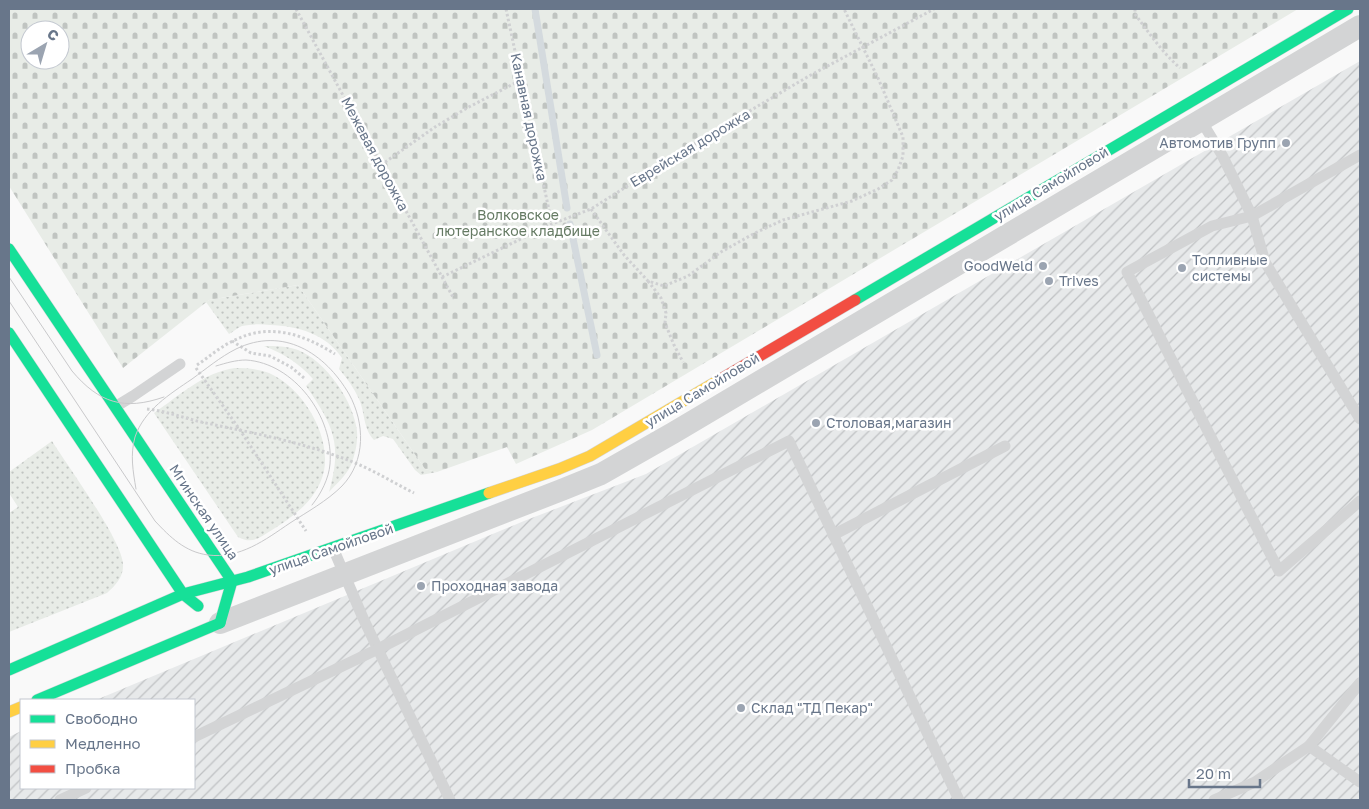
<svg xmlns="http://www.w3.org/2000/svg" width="1369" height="809" font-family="'Golos Text',sans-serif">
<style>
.industrial{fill:url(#industrial-furrows)}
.grass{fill:url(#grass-dots)}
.cemetery{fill:url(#cemetery-stones);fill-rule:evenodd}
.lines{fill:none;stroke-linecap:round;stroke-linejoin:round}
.stream{stroke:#d4dade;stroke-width:7}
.fast-casing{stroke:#d4d6d8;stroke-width:12}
.slow-casing{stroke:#d4d6d8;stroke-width:12}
.jam-casing{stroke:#d4d6d8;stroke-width:12}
.path{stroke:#cfd0d2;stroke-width:3;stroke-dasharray:2.5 2.5;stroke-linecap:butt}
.lane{stroke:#d3d4d5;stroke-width:11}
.street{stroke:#d3d4d5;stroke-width:22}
.fast{stroke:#16e098;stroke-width:11}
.slow{stroke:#ffcf43;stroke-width:11}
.jam{stroke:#f24e42;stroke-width:11}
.tram{stroke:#c9c9cb;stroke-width:1}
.poi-dot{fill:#9ba4b1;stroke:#fff;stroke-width:2}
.labels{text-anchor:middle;stroke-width:5;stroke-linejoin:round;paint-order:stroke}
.street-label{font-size:14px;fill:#68768a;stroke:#fff}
.poi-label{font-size:14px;fill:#68768a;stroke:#fff;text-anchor:start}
.park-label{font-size:14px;fill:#657a63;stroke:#fff}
</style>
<defs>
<pattern id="industrial-furrows" width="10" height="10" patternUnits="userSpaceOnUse" patternTransform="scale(1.25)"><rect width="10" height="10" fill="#e7e9ea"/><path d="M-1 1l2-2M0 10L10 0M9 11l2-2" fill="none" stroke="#bfc1c3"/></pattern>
<pattern id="grass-dots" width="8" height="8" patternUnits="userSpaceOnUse" patternTransform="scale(1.25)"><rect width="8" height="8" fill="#e8ece7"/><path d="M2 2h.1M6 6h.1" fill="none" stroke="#c0c4c1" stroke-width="1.8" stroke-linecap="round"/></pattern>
<pattern id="cemetery-stones" width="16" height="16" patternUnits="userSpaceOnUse" patternTransform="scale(1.25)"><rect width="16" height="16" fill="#e8ece7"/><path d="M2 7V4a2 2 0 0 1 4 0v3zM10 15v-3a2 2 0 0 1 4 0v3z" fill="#c0c4c1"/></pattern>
</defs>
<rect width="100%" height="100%" fill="#f9f9f9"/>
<path class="industrial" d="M1360 61V800H9V737L21 731V788H194V700H96L524 521 646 474Z"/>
<g class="grass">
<path d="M298 285 425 469 437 472 421 475 415 470 393 439 383 436 374 440C363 429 365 412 359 399 354 388 347 378 339 369L342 358C326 334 298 326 270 325 261 324 251 324 242 326 237 328 233 332 229 334L206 302 209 300Z"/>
<path d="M264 346C276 346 287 346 298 350 326 361 354 402 357 431 358 442 355 455 351 465 346 476 337 483 329 492 343 444 333 425 306 386L313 379C299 363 284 354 264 346Z"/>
<path d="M235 368C247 368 258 369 269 373 302 387 331 434 324 471 318 498 295 516 272 530 260 537 253 545 238 537L154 413C179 396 204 372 235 368Z"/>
<path d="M52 441C67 465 122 540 123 564 124 576 116 585 107 593L9 632V513L18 507 9 493V472Z"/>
</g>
<path class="cemetery" d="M9 9H1298L592 430 516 464 507 447 437 472 425 469 298 285 209 300 123 368 9 186ZM30 30H60V60H30Z"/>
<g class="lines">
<g class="stream">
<path d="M535 9 567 208"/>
<path d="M570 224 597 355"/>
</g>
<defs>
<g id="fast">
<path d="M9 249 232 581 220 623"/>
<path d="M855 300 1348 9"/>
<path d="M9 333 183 594 198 606"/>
<path d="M9 670 183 594 248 577 489 493"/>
<path d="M37 700 220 623"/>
</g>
<g id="slow">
<path d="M489 493 559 469 590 456 719 380"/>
<path d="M9 712 21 707"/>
</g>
<path id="jam" d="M719 380 855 300"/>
</defs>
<use href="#fast" class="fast-casing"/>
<use href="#slow" class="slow-casing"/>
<use href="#jam" class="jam-casing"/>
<g class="path">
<path d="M296 9 454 299"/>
<path d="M506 9 552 224"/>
<path d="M1135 9V14C1149 33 1162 52 1180 68"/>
<path d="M381 165 435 127 467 108 521 80"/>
<path d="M591 209 624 255 648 281 664 286 688 276 721 252 755 233 783 220 852 201 878 189 892 180 898 170 903 156V137L878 78 844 9"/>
<path d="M442 277 552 224 591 209 707 136 809 76 934 9"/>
<path d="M648 281 661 298 666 313 665 323 674 345 683 362"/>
<path d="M232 341 251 353 270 356 291 367 304 378"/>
<path d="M197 365C209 357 220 347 233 341 269 322 303 334 335 354"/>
<path d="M196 368 240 430 306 531"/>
<path d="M147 409C167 411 186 419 206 423 258 434 311 444 360 465 378 473 396 484 414 493"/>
</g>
<g class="lane">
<path d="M1199 117 1222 155 1252 216 1265 262 1360 419"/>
<path d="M1360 155 1252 216 1212 226 1127 272 1279 571 1360 501"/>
<path d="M115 407 133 396 180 364"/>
<path d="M833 535 1005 446"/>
<path d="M333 548 363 618 450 800"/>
<path d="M194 737 378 649 789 441 959 800"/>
<path d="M1309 746 1360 782"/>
<path d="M60 800 86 788"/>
<path d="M1214 800 1255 782 1309 746 1360 683"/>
</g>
<path class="street" d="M220 623 564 489 601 474 673 433 1360 26"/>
<use href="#fast" class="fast"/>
<use href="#slow" class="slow"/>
<use href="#jam" class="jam"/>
<g class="tram">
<path d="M9 277 72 371C99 403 124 411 164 397"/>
<path d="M9 301 155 521C170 537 185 552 208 555 240 559 265 540 290 523 307 512 327 501 342 486 366 461 365 423 349 394 325 353 283 326 236 349 220 357 206 369 192 379 170 394 144 410 135 437 130 455 133 471 136 489"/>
<path d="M216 366C226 363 236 360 246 360 294 363 334 417 330 464 329 478 321 494 312 505"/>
</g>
</g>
<g class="poi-dot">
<circle cx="1286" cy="143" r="5"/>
<circle cx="1043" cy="266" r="5"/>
<circle cx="1182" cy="268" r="5"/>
<circle cx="1049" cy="281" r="5"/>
<circle cx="816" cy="423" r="5"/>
<circle cx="421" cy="586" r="5"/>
<circle cx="741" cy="708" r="5"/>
</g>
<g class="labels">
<g class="street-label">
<text transform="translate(529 117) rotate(78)" y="5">Канавная дорожка</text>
<text transform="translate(690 148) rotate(-31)" y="5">Еврейская дорожка</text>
<text transform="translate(375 154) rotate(62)" y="5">Межевая дорожка</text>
<text transform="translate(1051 184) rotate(-31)" y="5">улица Самойловой</text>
<text transform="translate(702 390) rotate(-31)" y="5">улица Самойловой</text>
<text transform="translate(204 512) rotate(56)" y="5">Мгинская улица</text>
<text transform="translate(331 549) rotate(-19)" y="5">улица Самойловой</text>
</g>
<g class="poi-label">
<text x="1276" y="148" text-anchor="end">Автомотив Групп</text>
<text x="1192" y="265">Топливные<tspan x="1192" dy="16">системы</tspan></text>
<text x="1033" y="271" text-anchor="end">GoodWeld</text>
<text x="1059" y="286">Trives</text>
<text x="826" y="428">Столовая,магазин</text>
<text x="431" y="591">Проходная завода</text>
<text x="751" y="713">Склад "ТД Пекар"</text>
</g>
<g class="park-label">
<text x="518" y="220">Волковское<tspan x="518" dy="16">лютеранское кладбище</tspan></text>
</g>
</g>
<rect width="1369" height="809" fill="none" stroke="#68768a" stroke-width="20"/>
<rect x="20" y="699" width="175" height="90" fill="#ffffff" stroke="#c3c8d0"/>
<rect x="30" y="715" width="25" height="8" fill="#16e098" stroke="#c3c8d0"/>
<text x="65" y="724" font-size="15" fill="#68768a">Свободно</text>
<rect x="30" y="740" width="25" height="8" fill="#ffcf43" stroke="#c3c8d0"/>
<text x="65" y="749" font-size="15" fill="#68768a">Медленно</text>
<rect x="30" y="765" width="25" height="8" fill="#f24e42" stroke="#c3c8d0"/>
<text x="65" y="774" font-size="15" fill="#68768a">Пробка</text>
<g transform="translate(45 45) rotate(38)"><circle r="24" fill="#ffffff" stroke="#c3c8d0"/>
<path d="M0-4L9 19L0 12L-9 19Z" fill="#9ba4b1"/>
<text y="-8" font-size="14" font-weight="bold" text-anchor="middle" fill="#68768a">С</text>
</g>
<path d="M1189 779v8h71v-8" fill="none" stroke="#68768a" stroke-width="2.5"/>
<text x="1196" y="779" font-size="15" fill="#68768a" stroke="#ffffff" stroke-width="4" paint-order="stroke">20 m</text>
</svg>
